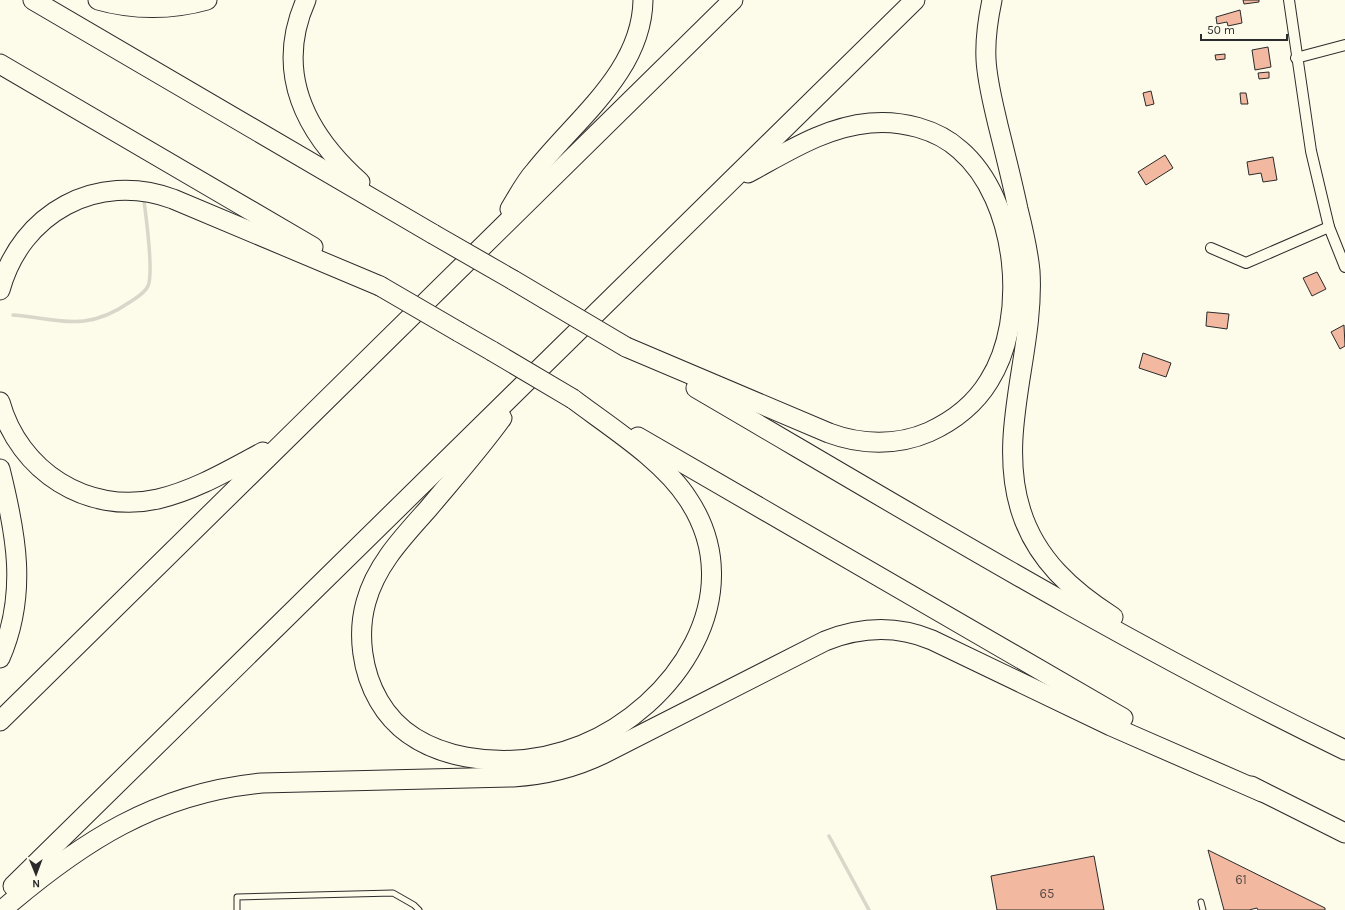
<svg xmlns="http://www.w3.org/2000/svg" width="1345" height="910" font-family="Karla,sans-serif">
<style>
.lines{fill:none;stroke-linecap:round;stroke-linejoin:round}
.stream{stroke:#d8d7c9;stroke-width:3.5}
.building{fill:#f2b8a0;stroke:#2b2b2b}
.service-casing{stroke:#2b2b2b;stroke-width:7}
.minor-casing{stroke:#2b2b2b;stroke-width:12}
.motorway-casing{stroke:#2b2b2b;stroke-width:21}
.service{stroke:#fdfbea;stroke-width:5}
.minor{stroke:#fdfbea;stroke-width:10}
.motorway{stroke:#fdfbea;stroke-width:19}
.motorway-bridge-casing{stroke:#2b2b2b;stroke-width:21;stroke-linecap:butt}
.motorway-bridge{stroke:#fdfbea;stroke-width:19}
.labels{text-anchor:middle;stroke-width:3;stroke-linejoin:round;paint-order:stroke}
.number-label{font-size:13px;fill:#5d4e48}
</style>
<rect width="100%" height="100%" fill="#fdfbea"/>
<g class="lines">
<g class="stream">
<path d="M13 315C61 319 85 333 130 302 136 298 145 293 148 286 154 272 146 217 144 201"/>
<path d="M829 836 869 910"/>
</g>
</g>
<g class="building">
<path d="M1243 0H1259V2L1244 4Z"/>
<path d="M1240 10 1242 23 1228 26 1227 22 1217 24 1216 17Z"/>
<path d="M1268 47 1271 67 1255 70 1252 50Z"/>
<path d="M1225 54V59L1216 60 1215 55Z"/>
<path d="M1269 72V78L1259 79 1258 73Z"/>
<path d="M1151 91 1154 104 1146 106 1143 93Z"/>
<path d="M1240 93H1246L1248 104H1241Z"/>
<path d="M1165 155 1173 168 1146 185 1138 172Z"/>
<path d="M1273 157 1277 180 1263 182 1261 173 1249 175 1247 162Z"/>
<path d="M1317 272 1326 289 1312 296 1303 278Z"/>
<path d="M1207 312 1229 314 1227 329 1206 326Z"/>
<path d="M1344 325 1345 346 1340 349 1331 332Z"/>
<path d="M1143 353 1171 363 1166 377 1139 368Z"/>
<path d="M1208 850 1325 908V910H1258L1257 908 1249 910H1224Z"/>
<path d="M1094 856 1104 910H997L991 876Z"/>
</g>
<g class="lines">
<defs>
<g id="service">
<path d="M1201 902 1203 910"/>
<path d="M237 910V897L393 893 414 905 419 910"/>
</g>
<g id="minor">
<path d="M1289 0 1311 151 1329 227 1345 267"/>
<path d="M1296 58 1345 45"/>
<path d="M1211 248 1246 263 1329 227"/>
</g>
<g id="motorway">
<path d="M33 0 433 234"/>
<path d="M98 0C133 10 172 10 207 0"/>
<path d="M306 0C274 72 305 133 360 182"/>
<path d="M992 0C988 19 985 39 986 59 987 81 993 103 998 125 1005 153 1012 181 1018 209 1023 229 1028 250 1030 271 1035 351 996 433 1021 511 1036 559 1072 591 1113 617"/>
<path d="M0 64 313 247"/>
<path d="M510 209C518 196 525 182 535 171 576 119 642 71 643 0"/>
<path d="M513 280 545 299"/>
<path d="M0 290C21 213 97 171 173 199L380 286"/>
<path d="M459 332 492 351"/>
<path d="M626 347 829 433C861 445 897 446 929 432 953 421 975 404 989 381 1029 318 1018 200 960 150 937 129 901 120 870 123 825 127 787 152 748 173"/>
<path d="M696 388C910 513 1122 642 1345 750"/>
<path d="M0 402C19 471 87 515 158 499 196 490 229 470 263 452"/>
<path d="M502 418C479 450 453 479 428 509 403 537 376 565 366 602 357 634 362 672 379 701 398 734 429 750 466 757 505 764 545 760 582 745 675 707 752 595 688 499 663 460 610 427 573 399"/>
<path d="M638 437 1123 718"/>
<path d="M0 469C16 533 28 594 0 658"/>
<path d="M0 721 733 0"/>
<path d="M1251 786 1345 833"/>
<path d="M13 886 915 0"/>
<path d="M2 910C81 842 156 793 262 783L513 777C545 775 574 768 603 754L825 641C860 627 896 625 932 640L1111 726 1262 792"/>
</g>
</defs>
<use href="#service" class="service-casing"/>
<use href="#minor" class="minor-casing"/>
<use href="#motorway" class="motorway-casing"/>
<use href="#service" class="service"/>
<use href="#minor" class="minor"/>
<use href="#motorway" class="motorway"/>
<defs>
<g id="motorway-bridge">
<path d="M433 234 513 280"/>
<path d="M380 286 459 332"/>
<path d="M545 299 626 347"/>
<path d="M492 351 573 399"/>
</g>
</defs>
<use href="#motorway-bridge" class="motorway-bridge-casing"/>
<use href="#motorway-bridge" class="motorway-bridge"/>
</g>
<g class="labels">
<g class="number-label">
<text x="1241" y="884">61</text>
<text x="1047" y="898">65</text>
</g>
</g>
<g transform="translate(36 874) rotate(179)" stroke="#fdfbea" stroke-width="3" paint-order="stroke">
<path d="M0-3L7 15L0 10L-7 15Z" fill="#2b2b2b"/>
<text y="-6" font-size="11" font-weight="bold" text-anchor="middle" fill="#2b2b2b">N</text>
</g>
<path d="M1201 34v6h86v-6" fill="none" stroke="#2b2b2b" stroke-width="2"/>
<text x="1207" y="34" font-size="12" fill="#2b2b2b" stroke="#fdfbea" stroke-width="3" paint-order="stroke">50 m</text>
</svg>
